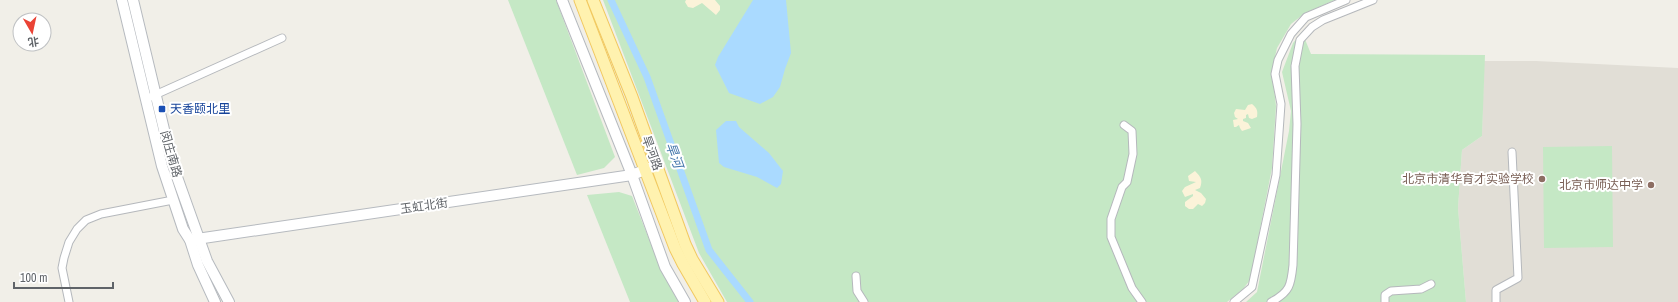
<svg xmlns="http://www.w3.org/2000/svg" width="1678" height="302" font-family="'Archivo Narrow','Noto Sans SC',sans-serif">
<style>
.education{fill:#e1ded6}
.green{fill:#c5e8c5}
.sand{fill:#fbf3d9}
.water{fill:#aadaff}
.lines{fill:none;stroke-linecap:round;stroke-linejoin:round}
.canal{stroke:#aadaff;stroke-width:7}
.street-casing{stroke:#b5b8bc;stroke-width:9}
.secondary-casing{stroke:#b6babf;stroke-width:12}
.primary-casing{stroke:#f2c960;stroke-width:13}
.street{stroke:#fff;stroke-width:7}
.secondary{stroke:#fff;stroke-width:10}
.primary{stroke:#fff2af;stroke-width:11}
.transit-dot{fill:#1a4fb4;stroke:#fff;stroke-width:1.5}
.education-dot{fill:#8d6e63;stroke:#fff;stroke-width:1.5}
.labels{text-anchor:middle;stroke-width:4;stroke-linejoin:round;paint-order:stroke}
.transit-label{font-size:12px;fill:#164399;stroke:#fff;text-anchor:start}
.street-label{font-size:12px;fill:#5f6368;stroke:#fff}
.education-label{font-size:12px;fill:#785e54;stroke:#fff;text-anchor:end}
.water-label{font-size:13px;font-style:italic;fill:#4174aa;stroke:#fff}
</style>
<rect width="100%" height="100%" fill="#f1efe8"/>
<path class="education" d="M1484 61H1536L1678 68V302H1466L1458 208 1462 150 1482 136Z"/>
<g class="green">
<path d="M508 0H556L615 157 604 168 577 175Z"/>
<path d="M603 0H1335L1305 13 1291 24 1277 48 1272 70 1276 106 1272 168 1250 280 1243 289 1227 302H727L699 253Z"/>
<path d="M1302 32 1311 54 1485 55 1482 136 1462 150 1458 208 1466 302H1246L1257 292 1289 131 1291 111 1282 72 1293 43Z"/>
<path d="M1612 146 1613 247 1544 248 1543 147Z"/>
<path d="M619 192 632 196 660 267 682 302H630L587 195Z"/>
</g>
<g class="sand">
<path d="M686 0H715L720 6V10L716 15 702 3 693 8 688 7 685 2Z"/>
<path d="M1252 104C1257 108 1258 111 1257 117L1252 119 1249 118 1248 114 1246 115V118L1243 119V121L1248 123 1251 128 1242 131 1240 128 1239 125 1236 127H1234L1233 120 1238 119 1235 117 1234 113 1236 109 1245 110 1248 105Z"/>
<path d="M1195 171C1201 177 1203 180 1200 188L1195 190 1201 193 1206 199 1205 203 1202 206 1198 204 1193 209H1189L1185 206V202L1193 196V194L1185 197 1182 191 1185 187 1196 182 1189 181 1188 176Z"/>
</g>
<g class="water">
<path d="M753 0H786L791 53 785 69 780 87 773 97 760 104 729 93 715 65 718 57Z"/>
<path d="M726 121H736L739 127 769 153 783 171 781 184 777 188 757 177 724 167 719 163 716 130Z"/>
</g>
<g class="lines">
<path class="canal" d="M611 0 647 77 709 250 750 302"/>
<defs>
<g id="street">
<path d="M146 99 282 38"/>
<path d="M1124 125 1132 131 1133 154 1127 182 1122 187 1111 219V237L1132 288 1142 302"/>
<path d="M856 276 857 291 864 302"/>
<path d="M69 302 62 268 64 258 69 242 77 229 86 220 101 214 173 200"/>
<path d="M1234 302 1252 287 1276 175 1281 104 1275 74 1278 60 1291 34 1306 17 1346 0"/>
<path d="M1271 302C1290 292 1291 285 1293 265L1297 124 1295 66 1300 40 1312 27 1323 20 1373 0"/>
<path d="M1385 302V295L1391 291 1421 289 1431 284"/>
<path d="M1496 302V290L1518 278 1512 152"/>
</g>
<g id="secondary">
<path d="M122 0 162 166 183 229 190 240 198 265 215 302"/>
<path d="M133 0 172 163 207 261 229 302"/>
<path d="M562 0 632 175 665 267 685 302"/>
<path d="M190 240 632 175 657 165"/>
</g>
<g id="primary">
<path d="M580 0 675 248 683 264 705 302"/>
<path d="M593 0 632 97 685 244 692 259 718 302"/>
</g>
</defs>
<use href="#street" class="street-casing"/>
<use href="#secondary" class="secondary-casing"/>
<use href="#primary" class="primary-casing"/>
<use href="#street" class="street"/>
<use href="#secondary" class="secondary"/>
<use href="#primary" class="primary"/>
</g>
<rect class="transit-dot" x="158" y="105" width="8" height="8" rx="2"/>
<g class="education-dot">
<circle cx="1542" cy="179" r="4"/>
<circle cx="1651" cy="185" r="4"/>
</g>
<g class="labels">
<g class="transit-label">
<text x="170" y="113">天香颐北里</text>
</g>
<g class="street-label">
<text transform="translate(652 153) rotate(70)" y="4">旱河路</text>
<text transform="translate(171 154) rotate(74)" y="4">闵庄南路</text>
<text transform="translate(424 206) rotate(-8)" y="4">玉虹北街</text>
</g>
<g class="education-label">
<text x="1534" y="183">北京市清华育才实验学校</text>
<text x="1643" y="189">北京市师达中学</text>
</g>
<g class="water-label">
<text transform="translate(675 155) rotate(70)" y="5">旱河</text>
</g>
</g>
<g transform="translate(32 32) rotate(171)"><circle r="19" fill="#ffffff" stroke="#bfc1c3"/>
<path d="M0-3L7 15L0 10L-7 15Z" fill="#ea4335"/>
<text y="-6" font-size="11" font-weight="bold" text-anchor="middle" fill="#5f6368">北</text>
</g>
<path d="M14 282v6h99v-6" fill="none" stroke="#5f6368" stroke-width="2"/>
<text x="20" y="282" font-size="12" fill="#5f6368" stroke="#ffffff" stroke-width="3" paint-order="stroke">100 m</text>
</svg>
